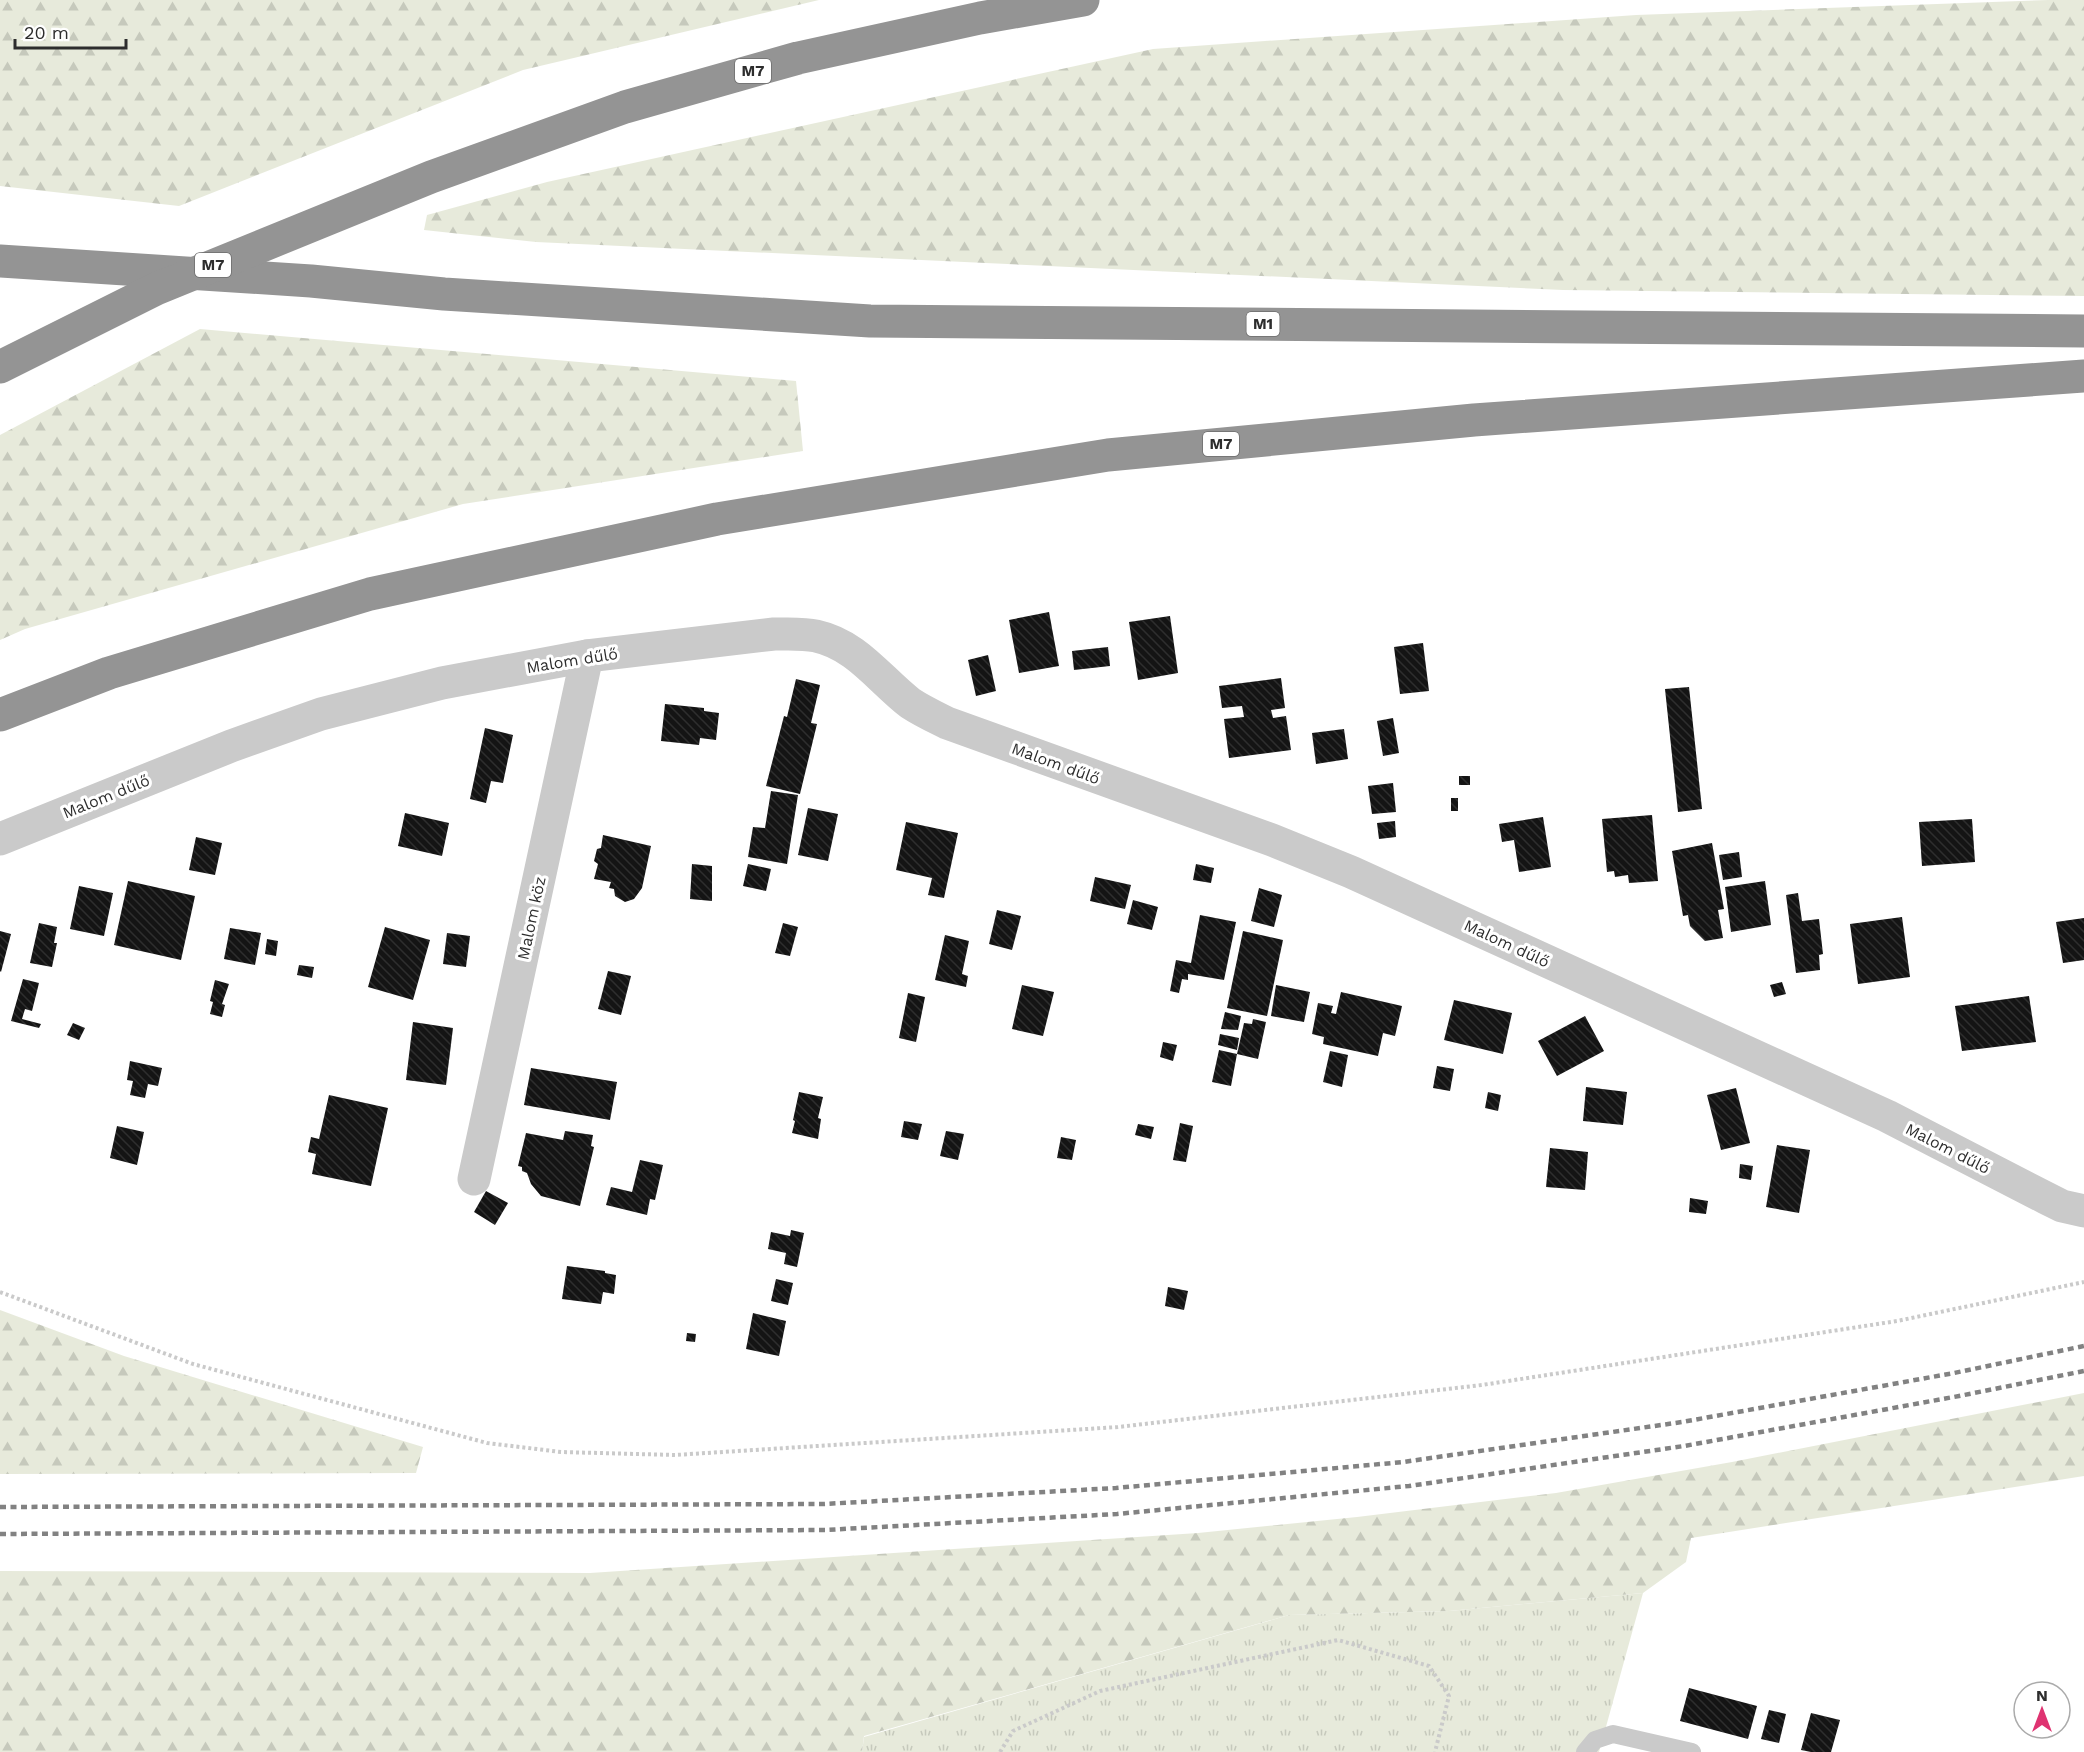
<svg xmlns="http://www.w3.org/2000/svg" width="2084" height="1752" font-family="'Work Sans',sans-serif">
<style>
.grass{fill:url(#grass-tufts)}
.forest{fill:url(#forest-firs)}
.building{fill:url(#building-back-hatch)}
.lines{fill:none;stroke-linecap:round;stroke-linejoin:round}
.path{stroke:#cacaca;stroke-width:4;stroke-dasharray:3 3;stroke-linecap:butt}
.lane{stroke:#cacaca;stroke-width:18}
.street{stroke:#cacaca;stroke-width:33}
.highway{stroke:#949494;stroke-width:33}
.rail{stroke:#828282;stroke-width:4.5;stroke-dasharray:6 4.5;stroke-linecap:butt}
.labels{text-anchor:middle;stroke-width:6;stroke-linejoin:round;paint-order:stroke}
.shield{fill:#fff;stroke:#6c6c6c;stroke-width:1.5}
.shield-label{font-size:15px;font-weight:bold;fill:#2d2d2d}
.street-label{font-size:16px;fill:#2d2d2d;stroke:#fff}
</style>
<defs>
<pattern id="grass-tufts" width="24" height="20" patternUnits="userSpaceOnUse" patternTransform="scale(1.5)"><rect width="24" height="20" fill="#e7eadb"/><path d="M3 7l-1-3M5 7V3M7 7l1-3M15 17l-1-3M17 17v-4M19 17l1-3" fill="none" stroke="#c6c9bc"/></pattern>
<pattern id="forest-firs" width="22" height="20" patternUnits="userSpaceOnUse" patternTransform="scale(1.5)"><rect width="22" height="20" fill="#e7eadb"/><path d="M5 1l3.5 6h-7zM16 11l3.5 6h-7z" fill="#c6c9bc"/></pattern>
<pattern id="building-back-hatch" width="6" height="6" patternUnits="userSpaceOnUse" patternTransform="scale(1.5)"><rect width="6" height="6" fill="#141414"/><path d="M-1 5l2 2M0 0l6 6M5-1l2 2" fill="none" stroke="#2e2e2e"/></pattern>
</defs>
<rect width="100%" height="100%" fill="#fff"/>
<path class="grass" d="M1643 1593 1599 1752H862L864 1737 1289 1615 1449 1611Z"/>
<g class="forest">
<path d="M0 0H819L523 70 179 206 0 186Z"/>
<path d="M2048 0H2084V296L1563 290 536 242 424 230 427 215 547 182 1153 49 1636 15Z"/>
<path d="M200 329 796 381 803 451 463 504 25 629 0 640V435Z"/>
<path d="M0 1310 124 1356 423 1447 416 1473 0 1474Z"/>
<path d="M2084 1393V1476L1691 1538 1686 1562 1643 1593 1449 1611 1289 1615 864 1736 862 1752H0V1571L590 1573 1198 1533 1357 1517 1556 1493 1732 1462Z"/>
</g>
<g class="building">
<path d="M1049 612 1059 666 1019 673 1009 620Z"/>
<path d="M1170 616 1178 673 1138 680 1129 622Z"/>
<path d="M1423 643 1429 691 1400 694 1394 647Z"/>
<path d="M1108 647 1110 666 1074 670 1072 651Z"/>
<path d="M988 655 996 691 976 696 968 660Z"/>
<path d="M1281 678 1285 708 1271 710 1273 718 1286 716 1291 750 1229 758 1224 719 1244 717 1242 706 1222 708 1219 686Z"/>
<path d="M796 679 820 685 811 723 817 724 800 794 766 786 784 716 787 717Z"/>
<path d="M1689 687 1702 809 1678 812 1665 689Z"/>
<path d="M665 704 704 708V711L719 713 716 740 700 738 699 745 661 741Z"/>
<path d="M1393 718 1399 753 1383 756 1377 721Z"/>
<path d="M485 728 513 735 503 783 491 781 486 803 470 799Z"/>
<path d="M1344 729 1348 759 1316 764 1312 733Z"/>
<rect x="1459" y="776" width="11" height="9"/>
<path d="M1393 783 1396 812 1372 814 1368 786Z"/>
<path d="M771 791 798 795 787 864 748 857 753 827 765 828Z"/>
<rect x="1451" y="798" width="7" height="13"/>
<path d="M808 808 838 814 828 861 798 855Z"/>
<path d="M405 813 449 823 442 856 398 846Z"/>
<path d="M1652 815 1658 881 1629 883 1628 875 1615 877 1614 871 1607 872 1602 819Z"/>
<path d="M1543 817 1551 867 1519 872 1514 840 1502 842 1499 824Z"/>
<path d="M1972 819 1975 862 1922 866 1919 822Z"/>
<path d="M1395 821 1396 837 1379 839 1377 823Z"/>
<path d="M906 822 958 833 944 898 928 895 932 878 896 870Z"/>
<path d="M603 835 651 846 642 888 634 899 625 902 615 896 614 889 609 888 611 882 594 879 598 864 594 861 597 849 601 848Z"/>
<path d="M196 837 222 843 215 875 189 870Z"/>
<path d="M1712 843 1724 909 1718 910 1723 938 1705 941 1690 926 1688 915 1683 916 1672 851Z"/>
<path d="M1739 852 1742 877 1723 880 1719 855Z"/>
<path d="M692 864 712 866V901L690 899Z"/>
<path d="M748 864 771 869 766 891 743 886Z"/>
<path d="M1196 864 1214 868 1211 883 1193 880Z"/>
<path d="M1095 877 1131 885 1125 909 1090 901Z"/>
<path d="M128 881 195 896 181 960 114 945Z"/>
<path d="M1765 881 1771 925 1731 932 1725 887Z"/>
<path d="M79 886 113 893 104 936 70 929Z"/>
<path d="M1259 888 1282 895 1274 927 1251 921Z"/>
<path d="M1798 893 1802 921 1819 919 1823 954 1819 955 1820 970 1796 973 1786 895Z"/>
<path d="M1133 900 1158 907 1152 930 1127 924Z"/>
<path d="M997 910 1021 916 1012 950 989 944Z"/>
<path d="M1200 915 1236 922 1224 980 1188 974V980L1182 979 1179 993 1170 991 1176 960 1191 963Z"/>
<path d="M1902 917 1910 977 1858 984 1850 924Z"/>
<path d="M2084 918V960L2063 963 2056 922Z"/>
<path d="M39 923 57 927 54 943H57L52 967 30 963Z"/>
<path d="M783 923 798 927 790 956 775 953Z"/>
<path d="M385 927 430 940 413 1000 368 987Z"/>
<path d="M230 928 261 933 255 965 224 959Z"/>
<path d="M0 931 11 934 1 972 0 971Z"/>
<path d="M1243 931 1283 940 1267 1016 1227 1008Z"/>
<path d="M447 933 470 936 466 967 443 964Z"/>
<path d="M945 935 969 941 962 974 968 976 966 987 935 980Z"/>
<path d="M267 939 278 941 276 956 265 954Z"/>
<path d="M299 965 314 967 312 978 297 975Z"/>
<path d="M608 971 631 976 621 1015 598 1009Z"/>
<path d="M23 979 39 983 32 1011 25 1009 22 1019 41 1024 39 1028 11 1021Z"/>
<path d="M215 980 229 984 222 1004 225 1005 222 1017 210 1014 213 1002 210 1001Z"/>
<path d="M1782 982 1786 994 1774 997 1770 985Z"/>
<path d="M1022 985 1054 992 1043 1036 1012 1029Z"/>
<path d="M1276 985 1310 992 1304 1022 1271 1016Z"/>
<path d="M1341 992 1402 1006 1395 1036 1383 1033 1378 1056 1323 1044 1324 1037 1312 1034 1318 1003 1333 1006 1331 1013 1336 1014Z"/>
<path d="M908 993 925 997 916 1042 899 1038Z"/>
<path d="M2029 996 2036 1042 1962 1051 1955 1006Z"/>
<path d="M1454 1000 1512 1013 1503 1054 1444 1040Z"/>
<path d="M1225 1012 1241 1016 1238 1030 1221 1029Z"/>
<path d="M1585 1016 1604 1051 1557 1076 1538 1041Z"/>
<path d="M1253 1019 1266 1022 1258 1059 1237 1054 1244 1023 1252 1024Z"/>
<path d="M413 1022 453 1028 446 1085 406 1080Z"/>
<path d="M73 1023 85 1028 79 1040 67 1035Z"/>
<path d="M1220 1034 1239 1038 1237 1050 1218 1045Z"/>
<path d="M1163 1042 1177 1045 1173 1061 1160 1057Z"/>
<path d="M1219 1050 1237 1054 1231 1086 1212 1082Z"/>
<path d="M1330 1051 1348 1055 1342 1087 1323 1082Z"/>
<path d="M130 1061 162 1068 158 1086 148 1084 145 1098 130 1095 133 1081 127 1080Z"/>
<path d="M1437 1066 1454 1069 1450 1091 1433 1088Z"/>
<path d="M531 1068 617 1082 610 1120 524 1105Z"/>
<path d="M1586 1087 1627 1092 1623 1125 1583 1121Z"/>
<path d="M1736 1088 1750 1143 1721 1150 1707 1095Z"/>
<path d="M799 1092 823 1097 818 1118 821 1119 818 1139 792 1133 795 1121 793 1120Z"/>
<path d="M1488 1092 1501 1095 1498 1111 1485 1108Z"/>
<path d="M329 1095 388 1108 371 1186 312 1174 316 1154 308 1152 311 1137 319 1139Z"/>
<path d="M904 1121 922 1124 918 1140 901 1137Z"/>
<path d="M1180 1123 1193 1126 1186 1162 1173 1160Z"/>
<path d="M1138 1124 1154 1127 1151 1139 1135 1135Z"/>
<path d="M117 1126 144 1132 137 1165 110 1158Z"/>
<path d="M565 1131 593 1135 591 1146 594 1147 580 1206 541 1196 531 1184 527 1173 522 1171V1167L518 1166 526 1133 563 1140Z"/>
<path d="M946 1131 964 1134 958 1160 940 1156Z"/>
<path d="M1061 1137 1076 1140 1072 1160 1057 1158Z"/>
<path d="M1777 1145 1810 1150 1799 1213 1766 1207Z"/>
<path d="M1550 1148 1588 1152 1585 1190 1546 1187Z"/>
<path d="M640 1160 663 1165 655 1200 650 1199 647 1215 606 1205 611 1187 632 1192Z"/>
<path d="M1740 1164 1753 1166 1751 1180 1739 1178Z"/>
<path d="M486 1191 508 1203 495 1225 474 1212Z"/>
<path d="M1690 1198 1708 1201 1706 1214 1689 1212Z"/>
<path d="M791 1230 804 1233 797 1267 784 1264 786 1253 768 1249 771 1232 790 1236Z"/>
<path d="M567 1266 605 1271V1273L616 1275 614 1294 603 1292 601 1304 562 1299Z"/>
<path d="M776 1279 793 1283 788 1305 771 1301Z"/>
<path d="M1168 1287 1188 1291 1184 1310 1165 1306Z"/>
<path d="M753 1313 786 1321 779 1356 746 1349Z"/>
<path d="M687 1333 696 1334 695 1342 686 1341Z"/>
<path d="M1689 1688 1757 1706 1748 1739 1680 1721Z"/>
<path d="M1769 1710 1786 1714 1779 1743 1761 1739Z"/>
<path d="M1811 1713 1840 1720 1831 1752H1811L1801 1750Z"/>
</g>
<g class="lines">
<g class="path">
<path d="M0 1292 193 1364 487 1443 561 1452 675 1455 1118 1427 1482 1385 1897 1321 2084 1282"/>
<path d="M1000 1752 1013 1731 1100 1691 1338 1640 1429 1666 1449 1696 1435 1752"/>
</g>
<path class="lane" d="M1585 1752 1595 1740 1613 1734 1692 1752"/>
<g class="street">
<path d="M0 839 231 746 321 714 442 683 587 656 774 634C788 634 803 633 816 636 857 645 879 679 910 703 922 711 935 717 947 723L1272 840 1351 872 1887 1116 2046 1198 2062 1206 2084 1211"/>
<path d="M474 1179 587 656"/>
</g>
<g class="highway">
<path d="M0 261 311 281 444 294 870 321 2084 331"/>
<path d="M0 367 156 289 431 177 625 107 798 58 980 18 1083 0"/>
<path d="M0 715 109 673 370 594 717 519 1108 455 1474 420 2084 376"/>
</g>
<g class="rail">
<path d="M0 1507 824 1504 1116 1488 1403 1462 1682 1422 1954 1373 2084 1346"/>
<path d="M0 1534 825 1530 1117 1514 1409 1486 1684 1446 1959 1396 2084 1371"/>
</g>
</g>
<g class="labels">
<g class="shield">
<rect x="735" y="59" width="36" height="24" rx="4.5"/>
<rect x="195" y="253" width="36" height="24" rx="4.5"/>
<rect x="1246.5" y="312" width="33" height="24" rx="4.5"/>
<rect x="1203" y="432" width="36" height="24" rx="4.5"/>
</g>
<g class="shield-label">
<text x="753" y="76">M7</text>
<text x="213" y="270">M7</text>
<text x="1263" y="329">M1</text>
<text x="1221" y="449">M7</text>
</g>
<g class="street-label">
<text transform="translate(572 660) rotate(-9)" y="6">Malom dűlő</text>
<text transform="translate(1056 763) rotate(20)" y="6">Malom dűlő</text>
<text transform="translate(106 796) rotate(-22)" y="6">Malom dűlő</text>
<text transform="translate(531 918) rotate(-78)" y="6">Malom köz</text>
<text transform="translate(1507 943) rotate(25)" y="6">Malom dűlő</text>
<text transform="translate(1948 1148) rotate(27)" y="6">Malom dűlő</text>
</g>
</g>
<g transform="translate(2042 1710)"><circle r="28" fill="#ffffff" stroke="#ababab" stroke-width="1.5"/>
<path d="M0-4.5L10 22L0 15L-10 22Z" fill="#df3371"/>
<text y="-9" font-size="16" font-weight="bold" text-anchor="middle" fill="#2d2d2d">N</text>
</g>
<path d="M15 39v9h111v-9" fill="none" stroke="#2d2d2d" stroke-width="3"/>
<text x="24" y="39" font-size="18" fill="#2d2d2d" stroke="#ffffff" stroke-width="4.5" paint-order="stroke">20 m</text>
</svg>
